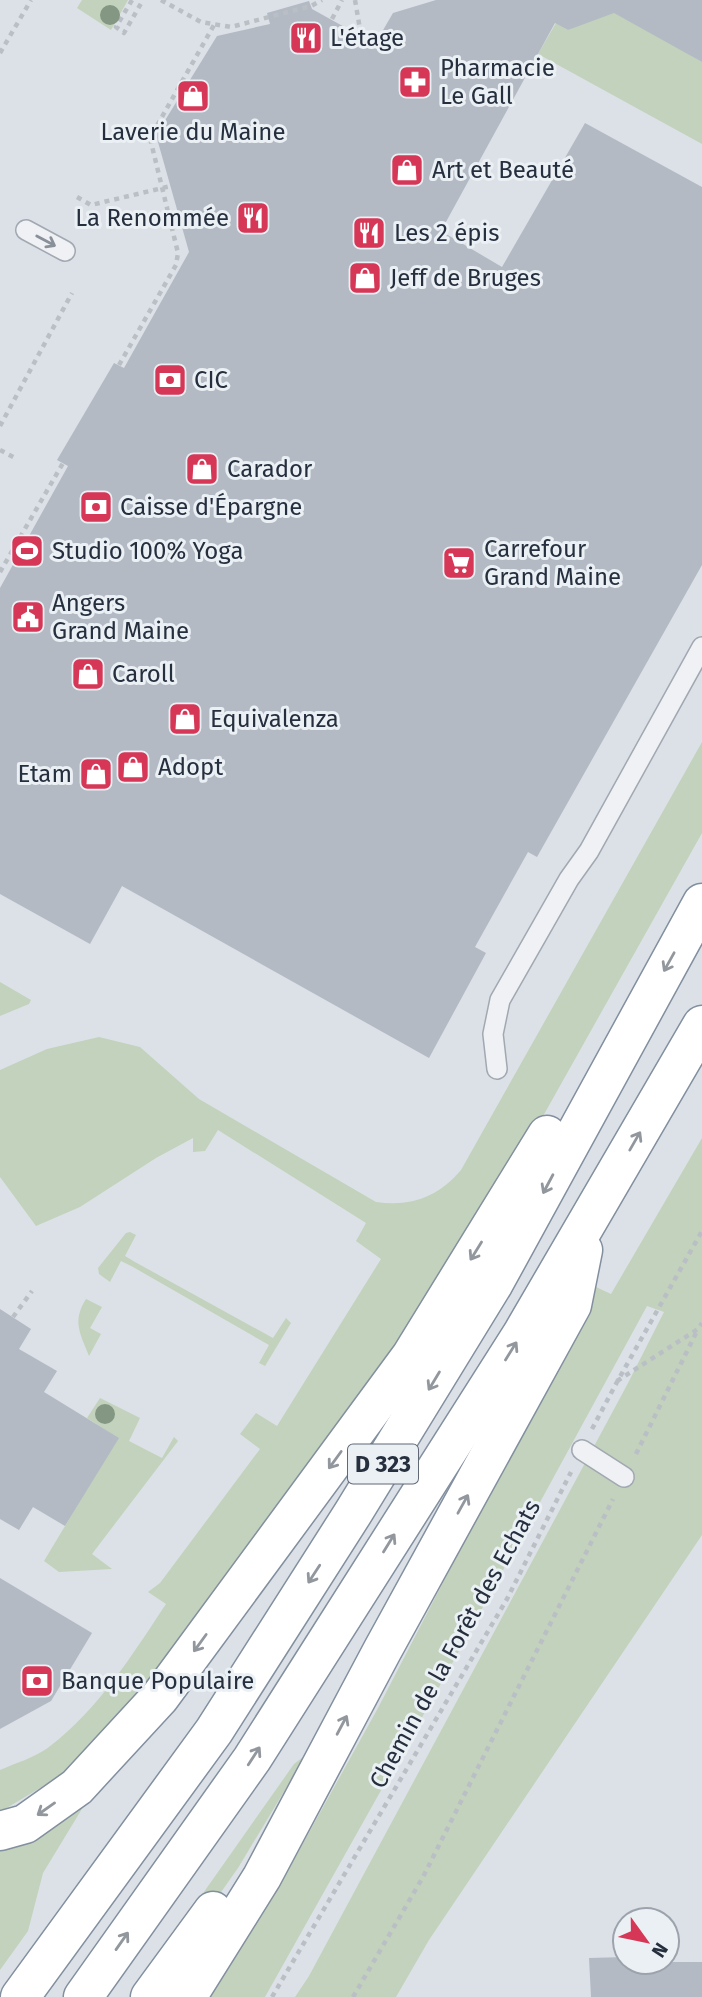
<svg xmlns="http://www.w3.org/2000/svg" width="702" height="1997" font-family="'Fira Sans',sans-serif">
<style>
.green{fill:#c3d2bc}
.building{fill:#b3bac4}
.lines{fill:none;stroke-linecap:round;stroke-linejoin:round}
.lane-casing{stroke:#a1a8b1;stroke-width:22}
.highway-casing{stroke:#828f9f;stroke-width:41}
.path{stroke:#babfc5;stroke-width:4.5;stroke-dasharray:5 5;stroke-linecap:butt}
.lane{stroke:#eff1f5;stroke-width:19}
.highway{stroke:#fff;stroke-width:38}
.tree{fill:#839783}
.oneway{stroke:#8a909a}
.oneway2{stroke:#92979e}
.labels{text-anchor:middle;stroke-width:6;stroke-linejoin:round;paint-order:stroke}
.shield{fill:#ebf0f5;stroke:#606975;stroke-width:2}
.shield-label{font-size:23px;font-weight:bold;fill:#252f3e}
.poi-label{font-size:24px;fill:#252f3e;stroke:#ebf0f5;text-anchor:start}
.street-label{font-size:24px;fill:#252f3e;stroke:#ebf0f5}
</style>
<rect width="100%" height="100%" fill="#dce1e7"/>
<g class="green">
<path d="M82 0H128L111 30 77 8Z"/>
<path d="M614 10 702 62V144L538 54 556 23 568 30Z"/>
<path d="M702 742V833L456 1271 123 1713 70 1770 5 1809 0 1810V1770C16 1763 36 1757 49 1747 99 1709 132 1655 166 1604L148 1592 160 1583 260 1449 240 1434 256 1413 277 1426 381 1259 356 1241 366 1223 218 1130 205 1151 193 1152V1138L156 1158 80 1207 36 1226 0 1177V1070L47 1049 99 1037 140 1047 199 1099 376 1202C411 1207 438 1197 461 1170Z"/>
<path d="M0 982 31 1000 29 1004 0 1016Z"/>
<path d="M702 1138V1535L429 1940 396 1997H295L309 1976 627 1385 664 1312 647 1306 448 1671 265 1997H207L281 1883 378 1708 596 1287 611 1294Z"/>
<path d="M130 1232 136 1235 125 1256 135 1262 273 1338 286 1318 291 1323 265 1366 259 1363 269 1345 133 1267 121 1261 110 1282 99 1274 98 1268 126 1233Z"/>
<path d="M86 1299 102 1307 90 1328 101 1334 89 1356C80 1333 72 1321 86 1299Z"/>
<path d="M100 1398 140 1418 129 1441 162 1458 174 1437 178 1441 92 1554 112 1569 59 1572 44 1561 118 1438 87 1418Z"/>
<path d="M306 1755 238 1868 148 1996 130 1997 294 1764Z"/>
<path d="M91 1794 43 1873 28 1931 0 1970V1842Z"/>
</g>
<g class="building">
<path d="M436 0H702V62L614 13 568 30 555 23 441 231 502 267 585 123 702 187V565L537 857 528 852 475 947 486 953 429 1058 122 886 90 944 0 894V588L68 466 57 460 114 363 124 368 189 252 156 135 217 36 270 24 267 13 309 1 312 9 375 44 393 13Z"/>
<path d="M0 1309 31 1329 19 1349 57 1371 44 1392 119 1438 65 1526 33 1507 19 1530 0 1519Z"/>
<path d="M0 1578 92 1633 51 1701 0 1729Z"/>
<path d="M625 1957V1962H702V1997H591L589 1958Z"/>
</g>
<g class="lines">
<defs>
<g id="lane">
<path d="M26 230 65 251"/>
<path d="M497 1069 493 1034 500 1000 569 879 589 851 702 647"/>
<path d="M582 1450 624 1477"/>
</g>
<g id="highway">
<path d="M0 1831 25 1824 77 1787 160 1697 411 1356 547 1135"/>
<path d="M20 1997 214 1731 353 1513 494 1283 702 903"/>
<path d="M83 1997 252 1759 522 1334 702 1025"/>
<path d="M150 1997 213 1911"/>
<path d="M187 1997 262 1877 382 1651 572 1305 583 1250"/>
</g>
</defs>
<use href="#lane" class="lane-casing"/>
<use href="#highway" class="highway-casing"/>
<g class="path">
<path d="M132 0 116 27 124 33 143 0"/>
<path d="M161 0 201 22 231 27 311 6 322 0"/>
<path d="M355 0 361 35"/>
<path d="M332 19 342 0"/>
<path d="M0 53 31 0"/>
<path d="M77 197 91 205 171 186"/>
<path d="M119 365 176 265 178 253 150 138 214 25"/>
<path d="M0 426 72 293"/>
<path d="M0 450 17 459"/>
<path d="M0 572 63 463"/>
<path d="M13 1317 32 1291"/>
<path d="M617 1381 698 1329 702 1323"/>
<path d="M592 1429 617 1382 702 1231"/>
<path d="M636 1454 698 1329"/>
<path d="M272 1997 507 1599 571 1472"/>
<path d="M353 1997 423 1877 613 1499"/>
</g>
<use href="#lane" class="lane"/>
<use href="#highway" class="highway"/>
</g>
<g class="tree">
<circle cx="110" cy="15" r="10"/>
<circle cx="105" cy="1414" r="10"/>
</g>
<defs><path id="oneway-shaft" d="M-6 0H5M1.5-3L5.5 0L1.5 3" fill="none" stroke-width="1.6" stroke-linecap="round" stroke-linejoin="round" transform="scale(1.75)"/></defs>
<use class="oneway" href="#oneway-shaft" transform="translate(46 241) rotate(28)"/>
<g class="oneway2">
<use href="#oneway-shaft" transform="translate(669 962) rotate(119)"/>
<use href="#oneway-shaft" transform="translate(635 1141) rotate(-60)"/>
<use href="#oneway-shaft" transform="translate(548 1184) rotate(118)"/>
<use href="#oneway-shaft" transform="translate(476 1251) rotate(122)"/>
<use href="#oneway-shaft" transform="translate(511 1351) rotate(-58)"/>
<use href="#oneway-shaft" transform="translate(434 1381) rotate(121)"/>
<use href="#oneway-shaft" transform="translate(335 1460) rotate(126)"/>
<use href="#oneway-shaft" transform="translate(463 1504) rotate(-61)"/>
<use href="#oneway-shaft" transform="translate(389 1543) rotate(-58)"/>
<use href="#oneway-shaft" transform="translate(314 1574) rotate(123)"/>
<use href="#oneway-shaft" transform="translate(200 1643) rotate(126)"/>
<use href="#oneway-shaft" transform="translate(342 1725) rotate(-62)"/>
<use href="#oneway-shaft" transform="translate(254 1756) rotate(-57)"/>
<use href="#oneway-shaft" transform="translate(46 1809) rotate(145)"/>
<use href="#oneway-shaft" transform="translate(122 1941) rotate(-55)"/>
</g>
<defs>
<symbol id="restaurant-square" viewBox="-11 -11 22 22"><rect x="-9" y="-9" width="18" height="18" rx="4" fill="#d63756" stroke="#ebf0f5"/><path d="M-5-6h1v4h1v-4h1v4h1v-4h1v5L-1.5 .5V6h-2V.5L-5-1ZM5-6V6H3V1.5H1.5Q1.5-4 5-6Z" fill="#fff"/></symbol>
<symbol id="pharmacy-square" viewBox="-11 -11 22 22"><rect x="-9" y="-9" width="18" height="18" rx="4" fill="#d63756" stroke="#ebf0f5"/><path d="M-2-6h4v4h4v4h-4v4h-4v-4h-4v-4h4Z" fill="#fff"/></symbol>
<symbol id="shop-square" viewBox="-11 -11 22 22"><rect x="-9" y="-9" width="18" height="18" rx="4" fill="#d63756" stroke="#ebf0f5"/><path d="M-5-2.5h2.3a2.7 3.5 0 0 1 5.4 0H5L5.5 6h-11ZM-1.5-2.5h3a1.5 2.3 0 0 0-3 0Z" fill="#fff"/></symbol>
<symbol id="bank-square" viewBox="-11 -11 22 22"><rect x="-9" y="-9" width="18" height="18" rx="4" fill="#d63756" stroke="#ebf0f5"/><path d="M-6-4H6V4H-6ZM0-2.3a2.3 2.3 0 1 0 0 4.6a2.3 2.3 0 1 0 0-4.6Z" fill="#fff"/></symbol>
<symbol id="stadium-square" viewBox="-11 -11 22 22"><rect x="-9" y="-9" width="18" height="18" rx="4" fill="#d63756" stroke="#ebf0f5"/><path d="M0-5a6.5 5 0 1 0 0 10a6.5 5 0 1 0 0-10ZM-3.5-1.8h7v3.6h-7Z" fill="#fff"/></symbol>
<symbol id="supermarket-square" viewBox="-11 -11 22 22"><rect x="-9" y="-9" width="18" height="18" rx="4" fill="#d63756" stroke="#ebf0f5"/><path d="M-6-5.5h2.5l.6 2H6L4.5 2H-2.5L-4.4-4H-6ZM-1.5 3.2a1.3 1.3 0 1 0 .1 0ZM3 3.2a1.3 1.3 0 1 0 .1 0Z" fill="#fff"/></symbol>
<symbol id="civic-square" viewBox="-11 -11 22 22"><rect x="-9" y="-9" width="18" height="18" rx="4" fill="#d63756" stroke="#ebf0f5"/><path d="M-.6-6.5H3V-4.5H.6V-3L4-1V1h2V6H-6V1h2V-1L-.6-3ZM-1.2 2.5V6h2.4V2.5Z" fill="#fff"/></symbol>
</defs>
<g fill-rule="evenodd">
<use href="#restaurant-square" x="287" y="19" width="38" height="38"/>
<use href="#pharmacy-square" x="396" y="63" width="38" height="38"/>
<use href="#shop-square" x="174" y="77" width="38" height="38"/>
<use href="#shop-square" x="388" y="151" width="38" height="38"/>
<use href="#restaurant-square" x="234" y="199" width="38" height="38"/>
<use href="#restaurant-square" x="350" y="214" width="38" height="38"/>
<use href="#shop-square" x="346" y="259" width="38" height="38"/>
<use href="#bank-square" x="151" y="361" width="38" height="38"/>
<use href="#shop-square" x="183" y="450" width="38" height="38"/>
<use href="#bank-square" x="77" y="488" width="38" height="38"/>
<use href="#stadium-square" x="8" y="532" width="38" height="38"/>
<use href="#supermarket-square" x="440" y="544" width="38" height="38"/>
<use href="#civic-square" x="9" y="598" width="38" height="38"/>
<use href="#shop-square" x="69" y="655" width="38" height="38"/>
<use href="#shop-square" x="166" y="700" width="38" height="38"/>
<use href="#shop-square" x="114" y="748" width="38" height="38"/>
<use href="#shop-square" x="77" y="755" width="38" height="38"/>
<use href="#bank-square" x="18" y="1662" width="38" height="38"/>
</g>
<g class="labels">
<rect class="shield" x="348" y="1444.5" width="70" height="39" rx="5"/>
<g class="shield-label">
<text x="383" y="1472">D 323</text>
</g>
<g class="poi-label">
<text x="330" y="46">L'étage</text>
<text x="440" y="76">Pharmacie<tspan x="440" dy="28">Le Gall</tspan></text>
<text x="193" y="140" text-anchor="middle">Laverie du Maine</text>
<text x="432" y="178">Art et Beauté</text>
<text x="229" y="226" text-anchor="end">La Renommée</text>
<text x="394" y="241">Les 2 épis</text>
<text x="390" y="286">Jeff de Bruges</text>
<text x="194" y="388">CIC</text>
<text x="227" y="477">Carador</text>
<text x="120" y="515">Caisse d'Épargne</text>
<text x="484" y="557">Carrefour<tspan x="484" dy="28">Grand Maine</tspan></text>
<text x="52" y="559">Studio 100% Yoga</text>
<text x="52" y="611">Angers<tspan x="52" dy="28">Grand Maine</tspan></text>
<text x="112" y="682">Caroll</text>
<text x="210" y="727">Equivalenza</text>
<text x="158" y="775">Adopt</text>
<text x="72" y="782" text-anchor="end">Etam</text>
<text x="61" y="1689">Banque Populaire</text>
</g>
<g class="street-label">
<text transform="translate(455 1644) rotate(-61)" y="8">Chemin de la Forêt des Echats</text>
</g>
</g>
<g transform="translate(646 1941) rotate(123)"><circle r="33" fill="#ebf0f5" stroke="#9ca3ac" stroke-width="2"/>
<path d="M0-5L12 26L0 18L-12 26Z" fill="#d63756"/>
<text y="-10" font-size="19" font-weight="bold" text-anchor="middle" fill="#252f3e">N</text>
</g>
</svg>
